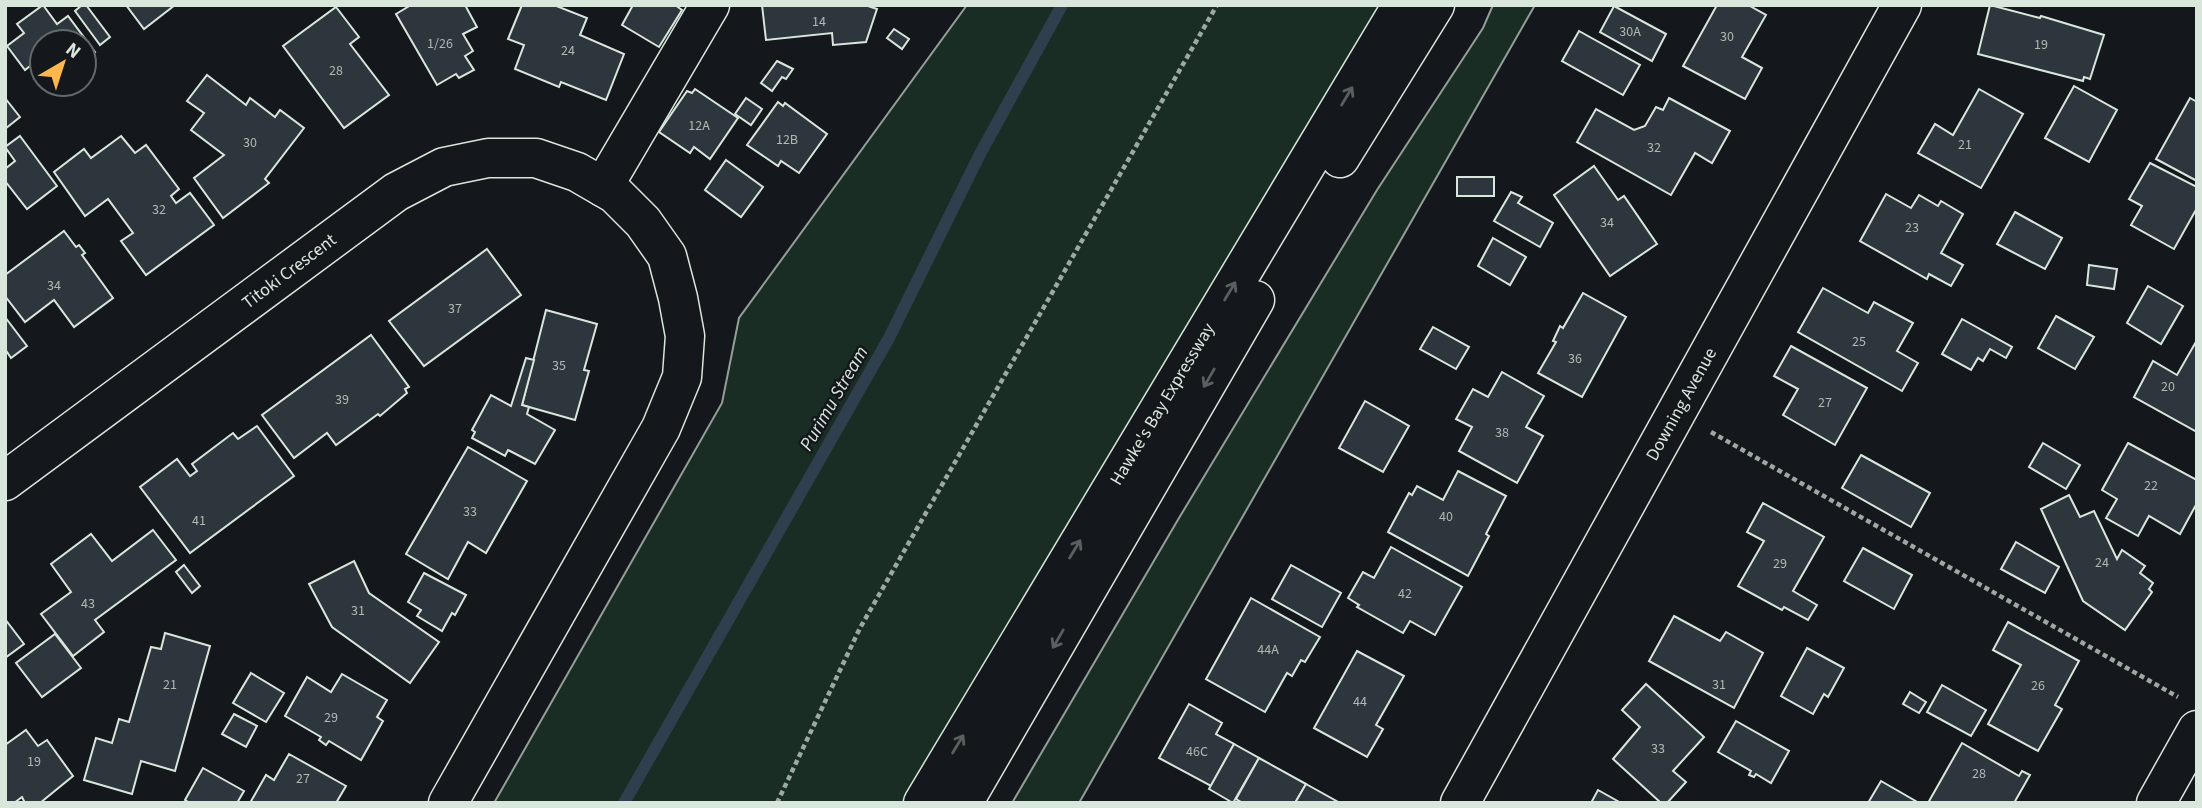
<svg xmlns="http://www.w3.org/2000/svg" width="2202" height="808" font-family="'Source Sans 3',sans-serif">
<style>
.green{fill:#1a2d24;stroke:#939e99;stroke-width:2}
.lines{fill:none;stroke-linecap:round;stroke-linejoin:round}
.stream{stroke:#2f3f4d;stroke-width:12}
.building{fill:#2c363c;stroke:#d8e6dc;stroke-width:2}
.minor-casing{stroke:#d8e6dc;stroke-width:41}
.highway-casing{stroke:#d8e6dc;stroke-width:41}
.path{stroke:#9da8a2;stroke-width:4.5;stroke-dasharray:5 3.5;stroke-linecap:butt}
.minor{stroke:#14181c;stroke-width:38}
.highway{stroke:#14181c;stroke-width:38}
.oneway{stroke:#59605f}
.labels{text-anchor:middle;stroke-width:5;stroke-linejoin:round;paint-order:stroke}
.number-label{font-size:14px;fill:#adbab4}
.street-label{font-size:18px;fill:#d8e6dc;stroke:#14181c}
.water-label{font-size:19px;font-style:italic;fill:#d8e6dc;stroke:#14181c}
</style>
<rect width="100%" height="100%" fill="#14181c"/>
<g class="green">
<path d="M967 5H1388L924 803H494L722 403 739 318Z"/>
<path d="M1493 5H1535L1079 803H1012L1179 518 1377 190 1483 28Z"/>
</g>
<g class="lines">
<path class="stream" d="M624 803 889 338 980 154 1062 5"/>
</g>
<g class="building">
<path d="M43 5 57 24 68 16 95 52 84 60V42H42V63L39 59 25 70 7 46 24 33 17 24Z"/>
<path d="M82 5H86L110 37 100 45 75 11Z"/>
<path d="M126 5H175L144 29Z"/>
<path d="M411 5H465L477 27 463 34 473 51 465 56 474 70 459 78 456 74 437 85 396 14Z"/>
<path d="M522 5H554L587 18 580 35 624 54 606 100 561 82 559 87 515 69 524 45 508 39Z"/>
<path d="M633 5H675L682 10 659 47 622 25Z"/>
<path d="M762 5H865L877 9 866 42 833 45 832 33 766 40Z"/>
<path d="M1717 5H1748L1766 15 1742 57 1762 68 1745 99 1683 66Z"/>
<path d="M1990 5 2040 18 2041 16 2104 35 2090 79 2084 77 2083 81 1978 54Z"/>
<path d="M1614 6 1666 34 1652 61 1600 32Z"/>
<path d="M336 7 359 37 350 44 389 95 344 128 283 46Z"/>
<path d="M894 29 909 39 902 49 887 38Z"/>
<path d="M1579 31 1640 65 1623 95 1562 61Z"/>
<path d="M777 61 793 69 786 79 782 77 772 91 761 83Z"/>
<path d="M207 75 246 105 250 98 275 117 280 110 304 128 265 179 269 183 223 218 194 178 224 155 191 130 204 113 187 101Z"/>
<path d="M2074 86 2117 110 2089 162 2045 138Z"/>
<path d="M695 89 738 118 710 159 694 147 690 153 659 132 687 91 692 93Z"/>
<path d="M1979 89 2023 114 1981 188 1918 153 1935 124 1953 135Z"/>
<path d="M5 98 20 117 5 129Z"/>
<path d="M746 98 762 109 751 125 735 114Z"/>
<path d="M1669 98 1730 131 1712 163 1695 153 1671 195 1577 142 1596 109 1634 130 1645 126 1656 107 1663 110Z"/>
<path d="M2190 98 2197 102V181L2156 159Z"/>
<path d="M778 102 783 106 785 103 827 134 799 173 781 161 778 166 747 145Z"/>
<path d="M20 136 57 186 27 209 5 181V169L15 161 5 147Z"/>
<path d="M121 136 135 153 146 145 179 189 171 196 176 203 190 193 214 225 146 275 121 241 133 233 108 199 85 216 54 172 84 149 91 158Z"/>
<path d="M726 160 763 187 741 217 705 190Z"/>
<path d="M2150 163 2197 187V208L2174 249 2131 225 2142 206 2129 199Z"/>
<path d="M1594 166 1618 200 1624 196 1657 244 1610 276 1554 195Z"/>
<rect x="1457" y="177" width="37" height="19"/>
<path d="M1511 192 1522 197 1518 203 1553 223 1540 247 1494 221Z"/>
<path d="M1886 194 1911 208 1919 195 1938 206 1941 201 1963 214 1941 253 1963 265 1951 286 1929 274 1927 279 1860 241Z"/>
<path d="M2015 212 2062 238 2045 269 1997 244Z"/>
<path d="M64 231 76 247 79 245 85 253 82 255 113 298 74 327 54 300 25 322 5 296V275Z"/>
<path d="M1493 238 1526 257 1510 285 1478 266Z"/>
<path d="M487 249 521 295 424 366 389 321Z"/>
<path d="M2089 265 2117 269 2114 289 2087 285Z"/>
<path d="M2148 286 2183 306 2161 344 2127 323Z"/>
<path d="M1823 288 1868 313 1874 302 1913 323 1897 351 1918 363 1902 391 1798 332Z"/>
<path d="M1583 293 1626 317 1582 397 1538 373 1556 342 1553 341 1560 326 1563 328Z"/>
<path d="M546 310 597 324 584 370 589 371 575 420 522 405Z"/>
<path d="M2056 316 2094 337 2075 369 2038 348Z"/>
<path d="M5 317 27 346 11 358 7 352 5 354Z"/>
<path d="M1962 319 2012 347 2006 358 1990 349 1983 361 1978 358 1971 370 1942 354Z"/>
<path d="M1433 327 1469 347 1456 369 1420 349Z"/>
<path d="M371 335 409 387 405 389 407 393 380 416 378 414 336 445 327 433 294 458 262 415Z"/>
<path d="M2197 340V432L2134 397 2153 361 2177 375Z"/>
<path d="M1791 346 1867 388 1835 445 1783 415 1798 389 1774 376Z"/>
<path d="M526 358 534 360 522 405 529 407 527 414 555 430 535 464 508 450 505 456 472 438 475 432 472 430 491 395 511 406Z"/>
<path d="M1502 372 1544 396 1526 427 1543 436 1517 483 1459 451 1472 427 1456 419 1473 389 1488 397Z"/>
<path d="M1365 401 1409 426 1383 472 1339 448Z"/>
<path d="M257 426 294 476 190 553 140 487 177 459 190 476 197 471 192 464 233 433 238 439Z"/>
<path d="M2043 443 2080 465 2066 489 2029 467Z"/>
<path d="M2128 443 2197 480V503L2180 534 2149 516 2138 536 2106 518 2117 499 2102 490Z"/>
<path d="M468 447 527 481 486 553 468 542 448 579 406 554Z"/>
<path d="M1861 455 1930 493 1911 527 1842 488Z"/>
<path d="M1458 471 1506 496 1486 534 1489 536 1468 576 1388 532 1409 493 1412 495 1417 486 1443 500Z"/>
<path d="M2069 495 2080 517 2094 511 2117 559 2122 550 2145 566 2140 573 2153 583 2149 589 2152 592 2125 630 2083 601 2041 509Z"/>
<path d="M1763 503 1824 537 1793 591 1817 605 1808 620 1784 607 1782 610 1738 586 1764 541 1747 532Z"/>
<path d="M153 530 176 560 95 620 104 632 73 656 41 614 71 592 51 564 91 534 112 561Z"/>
<path d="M2016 542 2059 567 2045 593 2001 569Z"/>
<path d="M1391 547 1462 587 1435 635 1410 621 1403 633 1357 607 1359 605 1348 598 1363 572 1374 578Z"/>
<path d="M1863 548 1912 575 1894 609 1844 581Z"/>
<path d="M354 561 369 593 439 642 410 683 332 627 309 584Z"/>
<path d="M184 565 200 586 192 593 176 572Z"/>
<path d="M1291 565 1341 593 1322 627 1272 599Z"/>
<path d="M424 573 466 595 455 615 452 613 442 631 417 616 421 610 408 602Z"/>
<path d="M1251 598 1320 637 1305 662 1301 660 1292 676 1287 673 1265 712 1206 679Z"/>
<path d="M1674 616 1720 641 1726 632 1763 653 1734 708 1649 661Z"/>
<path d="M5 619 24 644 5 658Z"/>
<path d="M2008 622 2079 661 2055 705 2062 709 2038 751 1988 724 2021 665 1993 650Z"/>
<path d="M165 633 210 646 175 771 141 761 132 794 84 780 96 738 112 743 119 719 129 722 151 647 161 649Z"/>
<path d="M55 634 81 668 42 697 16 663Z"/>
<path d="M1807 648 1844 668 1828 697 1824 694 1813 714 1781 696Z"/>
<path d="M1357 651 1404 676 1376 725 1383 729 1367 757 1314 728Z"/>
<path d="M251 673 284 693 266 722 233 703Z"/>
<path d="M342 674 387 700 377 717 383 721 361 760 329 741 326 745 319 740 321 737 285 716 307 677 331 692Z"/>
<path d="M1646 684 1704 737 1673 771 1686 782 1667 803H1661L1613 759 1640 727 1622 710Z"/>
<path d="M1942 685 1986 710 1971 736 1927 712Z"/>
<path d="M1910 692 1926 702 1919 713 1903 704Z"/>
<path d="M1189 704 1222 723 1216 734 1234 744 1211 786 1159 758Z"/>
<path d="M234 714 257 726 246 747 222 734Z"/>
<path d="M1736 721 1789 751 1771 783 1756 774 1754 777 1749 775 1751 771 1718 752Z"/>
<path d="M26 730 38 746 47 740 73 776 40 803H25L22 797 14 803H5V745Z"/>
<path d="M1962 743 2019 776 2022 771 2030 775 2014 803H1928Z"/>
<path d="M1234 744 1259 758 1233 803 1209 789Z"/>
<path d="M289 754 346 786 336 803H250L266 775 274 780Z"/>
<path d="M1259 758 1306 784 1295 803H1243L1236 799Z"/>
<path d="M203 768 244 791 237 803H190L185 800Z"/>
<path d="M1881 781 1919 803H1868Z"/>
<path d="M1306 784 1340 803H1295Z"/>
<path d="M1598 790 1621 803H1591Z"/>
</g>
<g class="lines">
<defs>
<g id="minor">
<path d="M603 187 710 5"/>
<path d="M5 481 396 192 444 167 488 158H536L577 172 615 194 643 222 667 256 678 298 685 336 682 377 661 428 448 803"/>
<path d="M1460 803 1902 5"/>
<path d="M2156 803 2197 730"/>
</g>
<g id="highway">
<path d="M1340 158 1435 5"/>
<path d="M923 803 1402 5"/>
<path d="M963 803 1255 300"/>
</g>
</defs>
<use href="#minor" class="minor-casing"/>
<use href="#highway" class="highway-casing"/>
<g class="path">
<path d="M1711 432 2178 697"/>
<path d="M777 803 860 628 1217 5"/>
</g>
<use href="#minor" class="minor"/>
<use href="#highway" class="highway"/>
</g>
<defs><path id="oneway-shaft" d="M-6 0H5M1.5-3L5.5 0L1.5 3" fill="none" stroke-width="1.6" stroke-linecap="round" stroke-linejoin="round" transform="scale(1.75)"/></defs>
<g class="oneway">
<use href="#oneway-shaft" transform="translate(1347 96) rotate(-59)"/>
<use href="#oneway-shaft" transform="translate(1230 291) rotate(-59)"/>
<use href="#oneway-shaft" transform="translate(1209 378) rotate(120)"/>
<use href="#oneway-shaft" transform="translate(1075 549) rotate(-59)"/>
<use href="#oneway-shaft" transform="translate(1058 639) rotate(120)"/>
<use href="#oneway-shaft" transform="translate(958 744) rotate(-59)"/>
</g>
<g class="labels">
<g class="number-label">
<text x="819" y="26">14</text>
<text x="1630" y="36">30A</text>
<text x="1727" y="41">30</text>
<text x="440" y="48">1/26</text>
<text x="2041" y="49">19</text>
<text x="568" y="55">24</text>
<text x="336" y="75">28</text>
<text x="699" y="130">12A</text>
<text x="787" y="144">12B</text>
<text x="250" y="147">30</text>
<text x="1965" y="149">21</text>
<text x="1654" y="152">32</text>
<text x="159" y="214">32</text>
<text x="1607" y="227">34</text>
<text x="1912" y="232">23</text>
<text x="54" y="290">34</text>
<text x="455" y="313">37</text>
<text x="1859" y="346">25</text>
<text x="1575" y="363">36</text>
<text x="559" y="370">35</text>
<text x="2168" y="391">20</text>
<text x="342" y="404">39</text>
<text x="1825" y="407">27</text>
<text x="1502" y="437">38</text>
<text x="2151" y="490">22</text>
<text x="470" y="516">33</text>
<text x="1446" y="521">40</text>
<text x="199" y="525">41</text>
<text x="2102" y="567">24</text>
<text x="1780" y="568">29</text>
<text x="1405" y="598">42</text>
<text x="88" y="608">43</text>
<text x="358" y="615">31</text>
<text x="1268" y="654">44A</text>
<text x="170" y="689">21</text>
<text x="1719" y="689">31</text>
<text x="2038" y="690">26</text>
<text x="1360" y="706">44</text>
<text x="331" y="722">29</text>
<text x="1658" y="753">33</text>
<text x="1197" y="756">46C</text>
<text x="34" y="766">19</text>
<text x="1979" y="778">28</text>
<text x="303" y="783">27</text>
</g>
<g class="street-label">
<text transform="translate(289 271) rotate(-37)" y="6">Titoki Crescent</text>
<text transform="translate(1162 404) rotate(-59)" y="6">Hawke's Bay Expressway</text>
<text transform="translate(1681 404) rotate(-61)" y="6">Downing Avenue</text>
</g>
<g class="water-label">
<text transform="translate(833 398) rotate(-60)" y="7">Purimu Stream</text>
</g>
</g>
<rect width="2202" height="808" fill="none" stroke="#d8e6dc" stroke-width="14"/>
<g transform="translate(63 63) rotate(39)"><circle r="33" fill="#14181c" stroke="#626a69" stroke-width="2"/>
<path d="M0-5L12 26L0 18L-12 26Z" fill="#ffb74d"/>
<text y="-10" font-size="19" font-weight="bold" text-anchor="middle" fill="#d8e6dc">N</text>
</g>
</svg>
